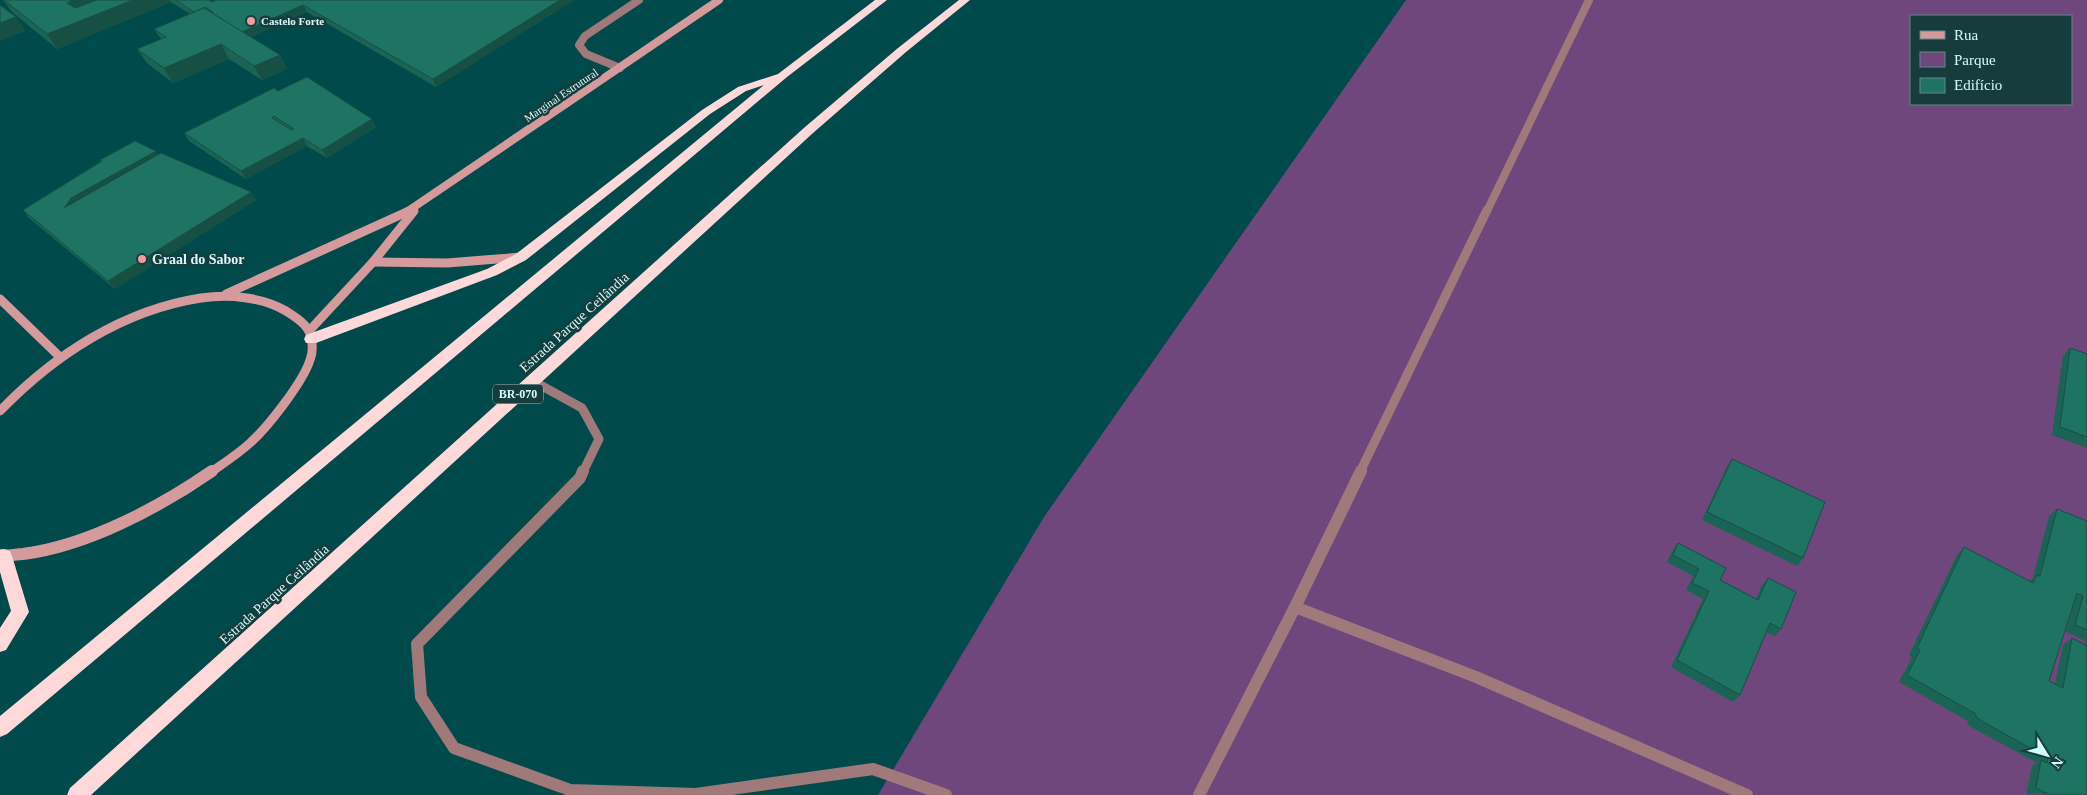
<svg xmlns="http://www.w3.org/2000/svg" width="2087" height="795" font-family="'Times New Roman',serif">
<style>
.green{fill:#6f477d;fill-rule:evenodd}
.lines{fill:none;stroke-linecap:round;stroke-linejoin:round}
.lane{stroke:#a07a7b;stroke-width:8}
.street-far2{stroke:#a07a7b;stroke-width:8}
.street-far1{stroke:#a07a7b;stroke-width:9}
.street{stroke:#a07a7b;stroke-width:12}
.secondary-far2{stroke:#d59a9b;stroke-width:8}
.secondary-far1{stroke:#d59a9b;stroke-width:9}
.secondary{stroke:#d59a9b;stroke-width:12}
.highway{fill:#ffd9da;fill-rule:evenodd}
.wall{fill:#1b6354;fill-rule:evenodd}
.shaded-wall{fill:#165045}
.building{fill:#1f7362;stroke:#165045;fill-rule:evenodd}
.poi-dot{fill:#f49b9f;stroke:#173c3d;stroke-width:2}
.labels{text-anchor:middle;stroke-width:5;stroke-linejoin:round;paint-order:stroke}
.far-poi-label{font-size:11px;font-weight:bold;fill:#d4fdfd;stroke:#173c3d;text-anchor:start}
.far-street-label{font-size:11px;fill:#d4fdfd;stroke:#173c3d}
.shield{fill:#173c3d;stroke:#9bc3c3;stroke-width:1}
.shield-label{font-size:12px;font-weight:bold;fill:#d4fdfd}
.poi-label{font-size:14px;font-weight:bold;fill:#d4fdfd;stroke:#173c3d;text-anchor:start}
.street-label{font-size:14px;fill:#d4fdfd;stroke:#173c3d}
</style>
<rect width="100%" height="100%" fill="#004a4b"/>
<path class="green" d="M1406 0H2087V795H878L1044 517ZM1911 16H2071V104H1911Z"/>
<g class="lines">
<path class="lane" d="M620 68 586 54 579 45 585 36 639 0"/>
<path class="street-far2" d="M1487 211 1589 0"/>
<g class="street-far1">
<path d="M533 381 582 408 599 439 583 472"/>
<path d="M1360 472 1487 210"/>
</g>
<g class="street">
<path d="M583 471 580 478 417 644 421 697 454 748 570 790 696 794 873 769 946 795"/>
<path d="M1295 607 1476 677 1747 795"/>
<path d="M1199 795 1295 607 1361 471"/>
</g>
<path class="secondary-far2" d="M408 211 719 0"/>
<g class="secondary-far1">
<path d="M373 262 447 263 521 257"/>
<path d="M226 294 411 210"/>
<path d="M0 299 60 357"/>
<path d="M309 331 373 262 414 211"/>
<path d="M0 411C54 355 123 310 201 298 229 294 262 297 286 311 295 317 307 324 310 334 313 343 313 352 310 360 303 382 268 427 250 443 238 454 224 463 211 472"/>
</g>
<path class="secondary" d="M0 555C7 557 15 554 23 554 87 546 160 507 212 471"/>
<g class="highway">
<path d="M875 0H887L787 77 7 734 0 737V716L764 85 746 91 710 114 526 260 497 275 316 343H306L304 339 306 335 487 269 516 254 702 110 738 87 778 74Z"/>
<path d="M959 0H970L906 52 813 133 91 795H67L70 788 805 127 898 48Z"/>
<path d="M4 549 10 551 12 556 29 612 6 650 0 652V628L11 611 0 572V550Z"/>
</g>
</g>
<g class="wall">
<path d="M3 0H92L93 1 96 0H209L212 2 216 0H574L436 87 307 12 251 37 280 55 287 69 262 80 229 59 173 83 147 63 137 49 161 39 154 29 190 14 171 2 57 49 12 12Z"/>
<path d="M278 91 376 127 327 158 307 146 246 179 189 141 184 133Z"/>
<path d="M156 151 159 155 251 192 256 200 115 289 29 218 23 210 101 162 100 160Z"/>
<path d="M2070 348 2087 354V448L2052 435 2063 356Z"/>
<path d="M1732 459 1803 558 1797 566 1702 520 1727 467Z"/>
<path d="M2057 509 2087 521V795L2026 794 2032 766 2037 763 1971 727 1967 724 1968 721 1899 682 1912 657 1909 655 1957 555 1964 547 2030 581 2033 578 2049 516ZM2074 603 2066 632 2086 641 2085 645 2072 638 2063 645 2055 684 2049 681Z"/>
<path d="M1678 543 1720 580 1756 599 1762 585 1768 578 1781 629 1775 636 1766 632 1740 695 1733 702 1671 667 1703 599 1686 590 1693 576 1667 562 1673 550Z"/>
</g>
<g class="shaded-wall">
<path d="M73 0H92L95 4 76 17 67 3Z"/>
<path d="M133 0H170L171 2 57 49 47 34Z"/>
<path d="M560 0H574L436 87 433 79Z"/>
<path d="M303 5 307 12 242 41 237 34Z"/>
<path d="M16 17 26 31 0 41V23Z"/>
<path d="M221 44 229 59 173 83 164 68Z"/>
<path d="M280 55 287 69 262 80 254 66Z"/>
<path d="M372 119 376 127 327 158 322 150Z"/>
<path d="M303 138 307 146 246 179 241 171Z"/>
<path d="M156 151 162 159 64 208 71 198Z"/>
<path d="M251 192 256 200 115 289 108 281Z"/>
</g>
<g class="building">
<path d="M4 0H73L67 3 75 8 97 0H133L47 34Z"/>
<path d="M176 0H209L212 2 216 0H560L433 79 303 5 242 32 212 13 213 12 205 7 194 12Z"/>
<path d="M0 5 16 17 0 23Z"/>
<path d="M204 8 280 55 254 66 221 44 164 68 137 49 166 37 154 29Z"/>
<path d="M307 77 372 119 322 150 303 138 241 171 184 133 274 88 278 91ZM274 116 294 129 292 130 272 118Z"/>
<path d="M135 141 156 151 71 198 64 208 161 153 251 192 108 281 23 210 102 161 100 160Z"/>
<path d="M2070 348 2087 354V437L2060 427Z"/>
<path d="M1732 459 1825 502 1803 558 1707 512Z"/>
<path d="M2057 509 2087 521V630L2075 625 2083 596 2077 593 2049 681 2063 688 2072 638 2087 646V795H2050L2036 788 2041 760 2047 763 2048 758 1980 720 1976 717V714L1907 675 1920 650 1917 648 1964 547 2033 583 2037 575 2040 576Z"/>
<path d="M1678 543 1726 568 1720 580 1758 600 1768 578 1796 592 1781 629 1770 623 1740 695 1677 660 1709 591 1692 583 1699 569 1673 555Z"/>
</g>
<g class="poi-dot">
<circle cx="251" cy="21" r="5"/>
<circle cx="142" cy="259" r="5"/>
</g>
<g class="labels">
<g class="far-poi-label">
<text x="261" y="25">Castelo Forte</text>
</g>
<g class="far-street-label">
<text transform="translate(561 95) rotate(-34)" y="4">Marginal Estrutural</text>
</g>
<rect class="shield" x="493" y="384.5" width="50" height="19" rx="4"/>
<g class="shield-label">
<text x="518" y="398">BR-070</text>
</g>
<g class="poi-label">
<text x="152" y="264">Graal do Sabor</text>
</g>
<g class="street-label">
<text transform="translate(574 322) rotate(-42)" y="5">Estrada Parque Ceilândia</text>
<text transform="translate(274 594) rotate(-42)" y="5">Estrada Parque Ceilândia</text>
</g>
</g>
<rect x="1910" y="15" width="162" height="90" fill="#173c3d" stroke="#63898a"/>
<rect x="1920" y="31" width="25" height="8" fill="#d59a9b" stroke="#63898a"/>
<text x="1954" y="40" font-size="15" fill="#d4fdfd">Rua</text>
<rect x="1920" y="52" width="25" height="15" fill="#6f477d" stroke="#63898a"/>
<text x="1954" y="65" font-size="15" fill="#d4fdfd">Parque</text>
<rect x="1920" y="78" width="25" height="15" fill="#1f7362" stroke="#63898a"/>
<text x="1954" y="90" font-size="15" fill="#d4fdfd">Edifício</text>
<g transform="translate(2047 755) rotate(127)" stroke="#173c3d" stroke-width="4" paint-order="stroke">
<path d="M0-4L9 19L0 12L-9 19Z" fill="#d4fdfd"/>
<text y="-8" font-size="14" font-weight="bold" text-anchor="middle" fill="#d4fdfd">N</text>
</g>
</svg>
